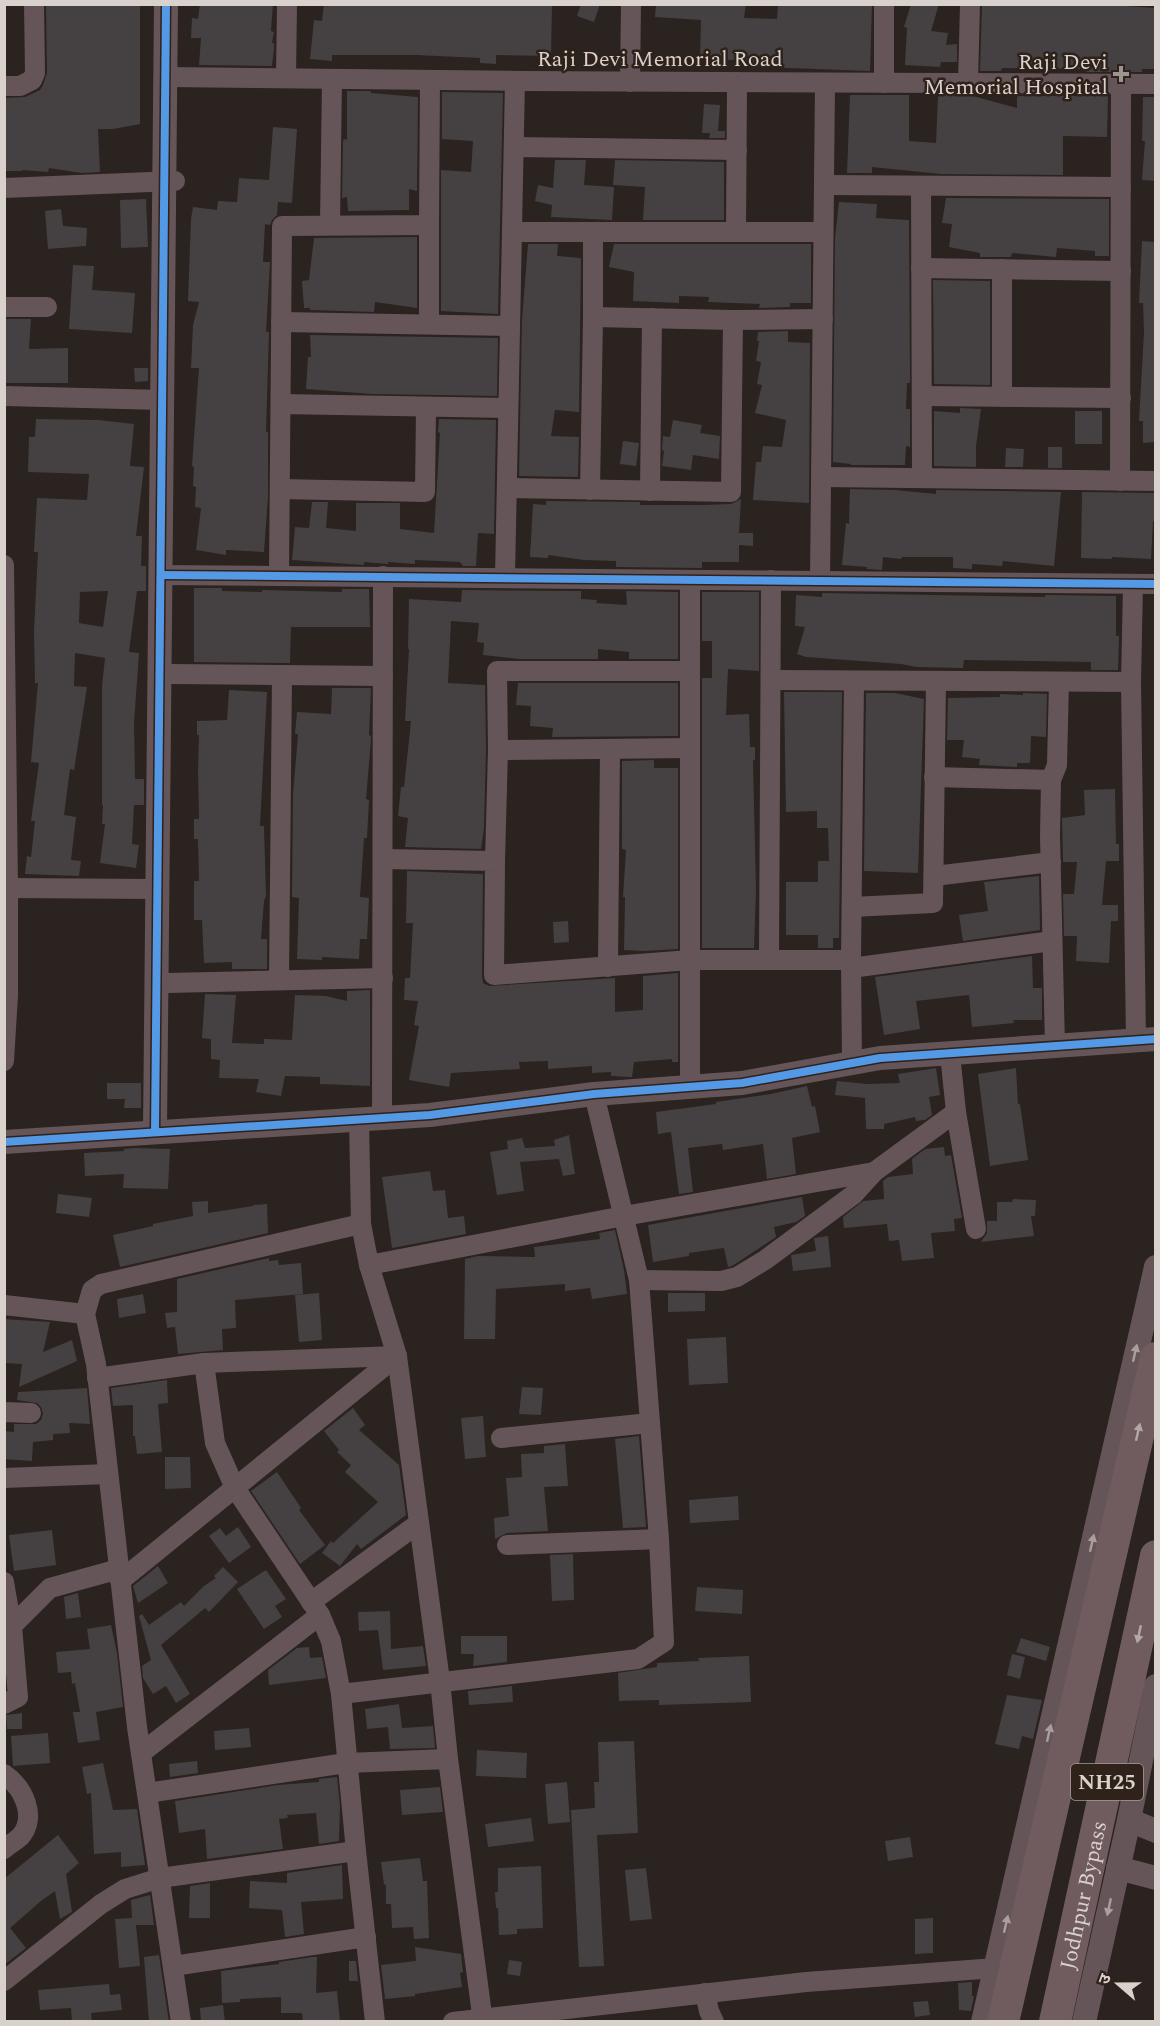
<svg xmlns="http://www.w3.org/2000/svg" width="1160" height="2026" font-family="Spectral,'Noto Sans Devanagari',serif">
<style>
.building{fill:#454142;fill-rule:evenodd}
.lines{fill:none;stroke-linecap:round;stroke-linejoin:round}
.minor{stroke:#665558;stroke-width:20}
.tertiary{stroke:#665558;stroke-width:24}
.trunk{stroke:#705c5e;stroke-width:32}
.cycleway-casing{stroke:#2e221b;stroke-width:11}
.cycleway{stroke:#5399e6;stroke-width:8}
.oneway{fill:#ab9f9e}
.oneway2{fill:#b4a8a6}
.poi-dot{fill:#9c948f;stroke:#2e221b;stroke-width:2}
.labels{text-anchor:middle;stroke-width:5;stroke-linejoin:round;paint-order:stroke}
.shield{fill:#2e221b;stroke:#a69c97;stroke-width:1.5}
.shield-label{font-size:21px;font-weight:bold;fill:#d9d1cc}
.street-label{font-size:22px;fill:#d9d1cc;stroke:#2e221b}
.poi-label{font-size:22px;fill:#d9d1cc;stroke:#2e221b;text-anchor:end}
</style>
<rect width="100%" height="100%" fill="#2a231f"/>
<g class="building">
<path d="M46 4H140V124L113 129H98L100 172 82 173 49 168 48 172 22 170V171H6L4 98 25 97 40 90 43 85 47 73Z"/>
<path d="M200 4H273L271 31 274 32 272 43H274V48L272 66 199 65 201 38H191L192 18 198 19Z"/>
<path d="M324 4H552L551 56 496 55V64L480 63V58L416 55H332V61L310 59 314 20 322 21Z"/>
<path d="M581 4H600L594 22 577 16Z"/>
<path d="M656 4H746L744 18 777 19 778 4H872L870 71 736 66V60L700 59 701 20 655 17Z"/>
<path d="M911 4H939L931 31 948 33 946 45 957 44V62H941L940 67 905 65 907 28 904 27Z"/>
<path d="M982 4H1097L1155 8V69H1142V72H1086V69L1002 68 1001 71H980Z"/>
<path d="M347 91H371V93L418 97 417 191 409 189V210L348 211 347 197 342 198 343 142 344 139 347 140Z"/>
<path d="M442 92 503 93 498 314 441 311V170L471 172 473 141 442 139Z"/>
<path d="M850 95H909V141L936 143 938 95H969L1017 108V96H1108L1107 137 1063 136V175L941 174 872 167V173H847Z"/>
<path d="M1143 97H1155V181L1142 180 1145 141H1142Z"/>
<path d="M704 104 720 105 718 131H725V138H709L710 133H702Z"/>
<path d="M273 127 297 129 292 203 278 202 277 215 272 220 270 225 265 224 263 262H270L266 332H269L266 432H268V497L264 552 226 550V555L196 550 201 508 195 507 196 487 193 486 194 467 192 466 199 368H191L193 325 199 302 188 301 191 219 193 207 217 210 218 201 237 202 239 178 269 180Z"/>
<path d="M555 160H586L584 185 614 187 612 220 551 217 552 205 535 201 538 185 553 188Z"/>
<path d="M615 160 724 162V220H643L645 187 613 185Z"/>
<path d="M946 198 1109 199V256H1095V251L1057 248 1056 257 1012 253 1011 257H980V253L949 247 952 224 942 223Z"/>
<path d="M146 199 148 247 121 248 120 200Z"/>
<path d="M839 202 877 204 876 218 909 220 910 383H907L906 409H910V447L906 446 905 465H851V464L833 462 835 238Z"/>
<path d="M61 209 63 226 87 228 86 246 48 249 45 211Z"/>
<path d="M417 237V308L375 302 374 312 310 310V308H304L302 281 309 280 314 238Z"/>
<path d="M1142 241 1155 242V442L1143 443V421H1139L1144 332 1143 303H1139Z"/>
<path d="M528 244H558L557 256 581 258 579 412 555 410 551 436 579 437 578 477 519 476 522 320Z"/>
<path d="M614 244H811V303H790V307L759 308 760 304 708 302 709 297 679 296V303L633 301 634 272 609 267Z"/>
<path d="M73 265 94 266 92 290 135 293 132 333 69 329Z"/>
<path d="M933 280 990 281V385L934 384Z"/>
<path d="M4 319H31L29 349 68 348V383H4Z"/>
<path d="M788 331V342L810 343 809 503 753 500 756 462H761L763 446 782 447 786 420 755 413 762 385 757 384 761 362 756 361 759 341H757L758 332Z"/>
<path d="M310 335 498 338 497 396 372 394 306 389 308 357H311Z"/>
<path d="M134 368H148V381L135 382Z"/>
<path d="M960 408 981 409 976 446V467L934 466V411L960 413Z"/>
<rect x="1075" y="411" width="27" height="33"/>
<path d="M36 419 98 420 134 424 130 466 144 467 136 536H142L141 566H146V591H137L129 652 139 653 134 723 135 779H144V805H134L132 844 139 845 136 868 100 863 105 824H102L103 805H102V686L105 658 75 653 74 686 87 687 74 770 70 769 64 815 76 817 71 860 81 861 79 876 25 874 27 856 31 857 35 821H31L39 763 31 762 38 683H35L34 631 38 552H34L37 498 87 500 89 474 28 472 29 437H35ZM108 591 103 627 79 623 80 592Z"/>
<path d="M439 419 496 420 494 534 478 533 476 566H463L460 562 415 560V564L388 562V564L364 562V565L292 560 295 527 309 528 312 502H328L326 528 356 531V503H400V529L434 533 440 433 438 432Z"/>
<path d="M673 420 702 425 700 433 720 436 719 459 693 455 691 470 662 466 664 451 662 450 663 436 670 437Z"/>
<path d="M623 441 639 443 636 466 620 464Z"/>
<rect x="1048" y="447" width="14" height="21"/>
<path d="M1006 448 1024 449 1023 467H1005Z"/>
<path d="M850 489 895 490 936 494V490L1061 492 1054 566 1003 561 1002 566 972 564V569L953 568V557H902L901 559 883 557 882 570 867 569V567L842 565 846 523 849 524Z"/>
<path d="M1082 492 1155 493V521H1153L1151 559 1112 557V559L1081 558Z"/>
<path d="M741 499 739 533H753V546L739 545V562H702V568L616 567V561L584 560 548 555V558L530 557 533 504 546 505V501L640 502V505H702L731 504Z"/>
<path d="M194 588H222V591L262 592V590L342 592V589H369L370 627H291L290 663 194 662Z"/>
<path d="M462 590 581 591V599L597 600 596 603 627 605 626 591 678 592V659H629V652L598 649V659H519L483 655 484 643 477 642 479 623 451 621 448 683 485 685 486 750 484 828 481 849 405 847 408 818 398 816 401 787H404L411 721H405L409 649H408L409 599 461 602Z"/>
<path d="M702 592H759V671L728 669 726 715 749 714 750 747H755V760H753L756 891 754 948H702V678H712V641H702Z"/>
<path d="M822 593 1045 597V595L1116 596V636H1119L1118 670H1091V662L964 660 963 668 917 667 901 664 806 657 797 654 805 627 795 626 796 595 822 597Z"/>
<path d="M518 683H678V736L552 737 553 728 530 726 531 706 516 705Z"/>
<path d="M332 688H371L369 735 371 736V740L366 799 369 800 367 838H364L360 897 369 898 367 939H360L359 959 322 957V960L297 959 299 898 292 897 293 795 298 734H295L297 712 331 714Z"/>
<path d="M229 690 267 692 260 826H264L266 896 264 901 261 939H267V969H232V962L204 963 202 920H194V881H199L198 839H194V819H199L198 771 199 735H197V721L227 720Z"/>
<path d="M784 692H842L839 938H833V948H818V935H786V882H818V861H829L828 828H817V811L786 812Z"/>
<path d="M866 693H895L924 699 918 873 864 871Z"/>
<path d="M1023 693 1047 694 1046 737 1031 736 1030 763H1017V767L979 765 980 759 962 757 964 740H947L948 698 1000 697V694L1023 695Z"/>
<path d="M654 760V768H678V949L644 951 624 950 625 897H623L626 850 622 849V761Z"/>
<path d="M1115 789 1116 844H1119V861H1106L1102 905H1118V921H1111L1109 963 1076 961 1077 936H1064L1063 894H1074L1077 862H1063L1062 818 1085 815 1084 790Z"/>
<path d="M407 871 483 874 482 975 483 983 489 986 615 978V1012L643 1010V976L678 973V1062H672V1059L634 1062 632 1077H629L611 1076V1072L592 1073V1066L548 1069V1061L519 1062 520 1069 451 1073 449 1087 409 1080 419 1026 414 1025 418 1001 404 1000 405 978H410L413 923H406Z"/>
<path d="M1039 876 1040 930 963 941 959 915 988 911 984 882Z"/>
<path d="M568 921 569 942 554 943 553 922Z"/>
<path d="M1032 956 1033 988H1042V1020H1013L1014 1023 972 1027 969 995 916 1001 920 1029 884 1035 875 977Z"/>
<path d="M370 990V1086L320 1084V1077L285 1076 281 1096 256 1092 259 1079 219 1078 220 1060 211 1059V1039L202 1038 205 994 236 995 232 1043 264 1044V1039L292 1040 295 995 326 996 347 1001V991Z"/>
<path d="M936 1068 940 1095 929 1097 932 1115 925 1120 916 1121 915 1117 884 1124V1129H866L865 1098 835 1095 837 1081 867 1084 900 1083 898 1074Z"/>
<path d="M1016 1068 1018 1104H1020L1028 1160 990 1166 978 1074Z"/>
<path d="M107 1083H141V1108H124L125 1099H107Z"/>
<path d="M807 1086 812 1107 815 1106 820 1132 792 1138 796 1174 767 1179 763 1144 723 1150 722 1144 688 1148 693 1192 679 1194 671 1132 658 1134 656 1112 716 1104V1102L771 1094Z"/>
<path d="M569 1135 575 1174 563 1176 559 1159 520 1162 524 1191 497 1195 490 1152 508 1149 507 1141 522 1138 525 1148 555 1146 554 1140Z"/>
<path d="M944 1147 945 1156 951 1155 962 1218 954 1219 955 1231 931 1233 934 1258 902 1261 899 1240 889 1241 887 1224 844 1228 843 1217 863 1201 884 1199 883 1181 888 1177 913 1174 912 1159 925 1149Z"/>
<path d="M136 1148 170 1149 168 1189 123 1188 124 1174 85 1176 84 1153 124 1151V1149Z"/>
<path d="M430 1171 433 1191 445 1190 448 1218 464 1216 466 1234 392 1248 382 1177Z"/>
<path d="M58 1194 92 1198 89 1217 56 1213Z"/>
<path d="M802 1197 805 1216 796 1222 774 1227 776 1237 732 1266 728 1267 724 1248 689 1253V1256L653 1262 648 1225Z"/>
<path d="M1013 1199 1036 1200 1035 1216H1031L1034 1236 981 1242 987 1233V1221H997V1202H1012Z"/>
<path d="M208 1201V1213L253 1206V1205L267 1204 268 1233 120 1267 113 1235 153 1226V1224L193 1216 192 1202Z"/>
<path d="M615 1230 624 1270 627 1294 592 1299 590 1288 565 1291V1284L496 1289 495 1339H464L465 1259 478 1256 535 1257 534 1247 600 1239 599 1233Z"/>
<path d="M828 1236 831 1267 793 1271 791 1255 816 1251 814 1238Z"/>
<path d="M269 1258V1261L278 1260 279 1265 301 1263 303 1294 235 1300 236 1328 222 1329 223 1350 178 1354 175 1327 167 1328 165 1313 177 1312V1279Z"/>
<path d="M319 1293 322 1340 299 1342 295 1295Z"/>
<path d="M668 1293H705V1311L668 1312Z"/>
<path d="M143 1294 146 1313 119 1318 117 1299Z"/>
<path d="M4 1319 50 1322 43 1352 72 1340 77 1361 19 1387 22 1364 4 1363Z"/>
<path d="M726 1337 728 1383 689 1385 687 1339Z"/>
<path d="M167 1380 168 1403 158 1404 162 1452 137 1454 135 1436H133V1405L113 1406 111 1388Z"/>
<path d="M522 1387 543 1388 541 1415 519 1414Z"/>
<path d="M87 1388 90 1424 69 1423 70 1433 53 1434V1440L33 1442 32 1461 4 1459V1431L14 1432V1424H36L41 1420 43 1414 41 1407 37 1403 17 1400 18 1392Z"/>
<path d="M353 1408 365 1425 359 1430 399 1465 406 1515 361 1549 357 1544 340 1566 322 1553 331 1541 333 1543 378 1502 345 1472 351 1465 337 1452 339 1450 324 1431Z"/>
<path d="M483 1416 486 1457 465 1459 461 1418Z"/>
<path d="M639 1436 646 1527 623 1528 615 1439Z"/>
<path d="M565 1444 568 1486 544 1487 548 1531 507 1533 495 1539 494 1518 509 1516 506 1478 522 1477 521 1454 544 1453V1446Z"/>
<path d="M165 1457H190L191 1488 165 1489Z"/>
<path d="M277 1472 301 1508 299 1510 325 1545 300 1564 251 1491Z"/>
<path d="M738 1496 739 1520 690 1523 689 1500Z"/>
<path d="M238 1527 251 1547 229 1563 209 1536 220 1528 226 1536Z"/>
<path d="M52 1530 56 1565 14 1571 9 1535Z"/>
<path d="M573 1554 574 1600 552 1601 550 1555Z"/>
<path d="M158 1566 168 1583 138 1603 133 1586Z"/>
<path d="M223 1567 238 1582 209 1612 205 1608 161 1645 190 1694 176 1703 166 1686 153 1694 143 1678 142 1666 151 1660 139 1616 142 1614 149 1625 181 1602 184 1606 204 1586 216 1578 214 1576Z"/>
<path d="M266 1570 286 1599 275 1606 282 1617 264 1629 237 1589Z"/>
<path d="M697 1587 743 1590 742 1614 695 1611Z"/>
<path d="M78 1593 81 1617 66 1619 64 1597Z"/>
<path d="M390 1611 391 1649 423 1646 426 1666 383 1670 378 1630 359 1631 358 1612Z"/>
<path d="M111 1625 117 1653 123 1707 96 1712 100 1740 78 1743 73 1712H80L75 1683 72 1684 71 1672 58 1673 56 1652 90 1649 87 1629Z"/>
<path d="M461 1636H507V1662L473 1666 474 1654H461Z"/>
<path d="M1021 1638 1050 1647 1046 1661 1016 1652Z"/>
<path d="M309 1647 310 1658 322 1657 326 1678 269 1685 268 1670 297 1648Z"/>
<path d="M1012 1654 1025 1657 1020 1679 1007 1675Z"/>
<path d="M749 1656 751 1702 659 1705V1700L619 1701 618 1673 657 1667V1663L699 1661 698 1658Z"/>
<path d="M512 1686 513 1702 469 1705 468 1691Z"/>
<path d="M1007 1695 1042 1700 1033 1739 1022 1736 1019 1749 995 1744Z"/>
<path d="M399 1704 402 1728 433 1726 435 1748 390 1749 388 1727 367 1729 365 1709Z"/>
<path d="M22 1713V1729H7L6 1715Z"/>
<path d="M249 1728 251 1747 215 1750 214 1731Z"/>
<path d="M48 1733 50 1763 13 1766 11 1736Z"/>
<path d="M634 1741 638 1833 597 1835 604 1966 579 1967 571 1810 595 1808 594 1782H599L598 1742Z"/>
<path d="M477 1750 527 1753 526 1778 476 1776Z"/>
<path d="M197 1761 198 1773 170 1777 169 1764Z"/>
<path d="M103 1763 113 1810 137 1809 145 1865 121 1867V1852L94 1854 91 1793 87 1794 82 1767Z"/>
<path d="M337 1777 340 1806 339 1841 319 1844 316 1813 287 1815 288 1818 279 1819 283 1849 207 1859 205 1829 179 1833 175 1801 278 1785 319 1782V1779Z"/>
<path d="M567 1782 570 1822 548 1824 545 1784Z"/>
<path d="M440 1787 443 1812 402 1815 400 1790Z"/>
<path d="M531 1818 534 1841 488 1847 485 1824Z"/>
<path d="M58 1835 79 1863 66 1874 72 1912 60 1919 55 1891 41 1901 10 1928 26 1948 4 1965V1879Z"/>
<path d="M910 1837 913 1857 888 1861 885 1841Z"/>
<path d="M420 1858 423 1881H427L429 1938 414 1939 413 1927 392 1928 391 1904H386V1884L384 1885 381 1862Z"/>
<path d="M342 1865 343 1899 301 1902 304 1934 285 1937 282 1910 249 1908 250 1881 287 1883V1873Z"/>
<path d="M541 1866 543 1928 517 1929V1934L499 1935 498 1908H496L495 1892H498V1868Z"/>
<path d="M646 1868 652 1919 630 1921 625 1870Z"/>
<path d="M210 1883V1918H189L190 1886Z"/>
<path d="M150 1895 154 1925H136L140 1966 119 1968 115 1919 132 1918 131 1900Z"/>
<path d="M933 1918V1953L915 1954V1919Z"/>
<path d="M415 1947 461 1954 463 1972 460 1973 462 1987 415 1994V1996L385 1999 381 1965 416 1961Z"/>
<path d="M159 1955 169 2022H149L144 1957Z"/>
<path d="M312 1957H317L316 1993 337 1991 340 2022H303L302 2013H281V1997L240 1999V2002L222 2003 221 1971 279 1964V1962Z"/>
<path d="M509 1960 522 1962 520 1976 507 1974Z"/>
<path d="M349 1961H356L358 1981H349Z"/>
<path d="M972 1982V1996H974L971 2011 959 2010 958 1983Z"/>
<path d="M109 1984 110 1995 120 1994 122 2010 91 2013 92 2022H72L71 2008 40 2010 38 1990Z"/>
<path d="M928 2001 930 2015 915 2017 913 2002Z"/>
<path d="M223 2005 225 2022H201L200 2008Z"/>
</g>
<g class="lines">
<g class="minor">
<path d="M165 77 524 81 1156 84"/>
<path d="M286 78 287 4"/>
<path d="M630 82 631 4"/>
<path d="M884 83V4"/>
<path d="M968 83 970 4"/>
<path d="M4 86H20L32 80 35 73 34 4"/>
<path d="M514 147 737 150"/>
<path d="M824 185 1121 187"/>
<path d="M921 186 922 478"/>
<path d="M4 188 175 181"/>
<path d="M330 225 332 79"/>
<path d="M429 225V324"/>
<path d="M512 232H823"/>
<path d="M593 232V317L733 320"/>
<path d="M736 232 737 82"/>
<path d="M921 268 1121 271"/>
<path d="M4 307H47"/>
<path d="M281 322 510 326"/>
<path d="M4 396 163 400"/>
<path d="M922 396 1121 398"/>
<path d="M1002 397V269"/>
<path d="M281 404 508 408"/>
<path d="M821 477 1156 481"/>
<path d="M1120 481 1121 84"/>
<path d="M507 488 731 492 733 320 823 319"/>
<path d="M280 489 425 492 426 407"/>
<path d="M590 490 593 317"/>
<path d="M650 491 652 318"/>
<path d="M4 565 8 888V995L4 1061"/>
<path d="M161 575 1156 584"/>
<path d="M279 575 282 226 429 225 430 80"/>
<path d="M505 577 515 81"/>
<path d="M690 580V1088"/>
<path d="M820 581 825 83"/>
<path d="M1133 584 1131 682 1136 1041"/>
<path d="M170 674 383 676"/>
<path d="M771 680 1131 682"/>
<path d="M498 750 497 671H690"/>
<path d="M934 777 1051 780"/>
<path d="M383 859 495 861 494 975 690 960H851L852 1064"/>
<path d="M495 861 498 750 690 748"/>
<path d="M934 876 1051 862"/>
<path d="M4 888 157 889"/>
<path d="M852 907 933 903 936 681"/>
<path d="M769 960 771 580"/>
<path d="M851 960 854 681"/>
<path d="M608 967 610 749"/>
<path d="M851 968 1052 941"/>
<path d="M279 980 282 675"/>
<path d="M167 983 383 978"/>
<path d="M1055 1046 1050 836 1051 780 1057 765 1059 682"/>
<path d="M956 1112 976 1229"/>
<path d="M382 1118 383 576"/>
<path d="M369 1265 624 1216 874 1172"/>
<path d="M639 1280 721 1281 737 1277 765 1260 853 1195 874 1172 956 1112 950 1054"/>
<path d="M4 1305 85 1314 92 1290 101 1284 361 1224 359 1119"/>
<path d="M85 1314 96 1364 137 1727 181 2022"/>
<path d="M397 1356 440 1681 448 1759"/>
<path d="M204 1363 215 1443 235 1488 320 1615 331 1641 341 1694 356 1851 375 2022"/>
<path d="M97 1378 204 1363 397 1356 369 1265 361 1224"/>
<path d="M4 1412 31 1413"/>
<path d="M501 1438 650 1423"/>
<path d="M4 1478 108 1474"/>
<path d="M507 1545 659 1539"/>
<path d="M120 1581 397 1356"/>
<path d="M4 1582 7 1600"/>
<path d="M4 1600H7L12 1626 18 1697 4 1704"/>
<path d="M311 1602 419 1523"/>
<path d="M12 1626 50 1588 119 1569"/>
<path d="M341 1694 638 1659 664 1642 659 1539 639 1280 594 1094"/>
<path d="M141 1753 320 1615"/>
<path d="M4 1774C23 1787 38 1817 20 1837 15 1841 9 1845 4 1849"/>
<path d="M147 1793 346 1763 448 1759 483 2022"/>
<path d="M173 1966 366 1937"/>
<path d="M4 1981 101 1904 125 1889 160 1878 356 1851"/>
<path d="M705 1993 709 2011 714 2022"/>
<path d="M453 2022 806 1982 996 1968"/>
</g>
<g class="tertiary">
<path d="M155 1132 166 4"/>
<path d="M4 1142 430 1115 594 1094 742 1083 880 1058 1156 1039"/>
<path d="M1129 1820 1156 1831"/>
<path d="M1118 1868 1156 1878"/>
<path d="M983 2022 1156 1267"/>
<path d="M1084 2022 1129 1820 1156 1686"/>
</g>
<g class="trunk">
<path d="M1003 2022 1156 1358"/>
<path id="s1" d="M1055 2022 1156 1556"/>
</g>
<defs>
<g id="cycleway">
<path d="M161 575 1156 584"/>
<path d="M155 1132 166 4"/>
<path d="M4 1142 430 1115 594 1094 742 1083 880 1058 1156 1039"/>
</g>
</defs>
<use href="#cycleway" class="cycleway-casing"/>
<use href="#cycleway" class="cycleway"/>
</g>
<defs><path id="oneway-solid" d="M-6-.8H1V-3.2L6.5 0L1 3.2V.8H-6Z" transform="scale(1.5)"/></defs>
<g class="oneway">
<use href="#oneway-solid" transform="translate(1135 1353) rotate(-77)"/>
<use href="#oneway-solid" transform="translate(1092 1543) rotate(-77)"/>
<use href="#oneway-solid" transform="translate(1049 1733) rotate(-77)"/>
<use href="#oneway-solid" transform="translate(1109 1907) rotate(102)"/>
<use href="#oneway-solid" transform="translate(1006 1924) rotate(-77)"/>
</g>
<g class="oneway2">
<use href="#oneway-solid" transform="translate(1138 1432) rotate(-77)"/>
<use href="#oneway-solid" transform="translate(1139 1634) rotate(102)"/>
</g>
<path class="poi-dot" d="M1118 65h6v6h6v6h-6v6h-6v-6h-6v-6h6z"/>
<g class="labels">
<rect class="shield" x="1071" y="1764" width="72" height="36" rx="4.5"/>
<g class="shield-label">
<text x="1107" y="1789">NH25</text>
</g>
<g class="street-label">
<text x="660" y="66">Raji Devi Memorial Road</text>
<text dy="8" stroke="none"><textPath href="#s1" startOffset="130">Jodhpur Bypass</textPath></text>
</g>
<g class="poi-label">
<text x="1108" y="69">Raji Devi<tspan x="1108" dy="25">Memorial Hospital</tspan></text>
</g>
</g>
<rect width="1160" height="2026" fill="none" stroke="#d9d1cc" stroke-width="12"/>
<g transform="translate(1118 1984) rotate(290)" stroke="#2e221b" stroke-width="4.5" paint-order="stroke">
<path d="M0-4.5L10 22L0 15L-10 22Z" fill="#d9d1cc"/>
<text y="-9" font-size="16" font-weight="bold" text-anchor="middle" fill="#d9d1cc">उ</text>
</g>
</svg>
